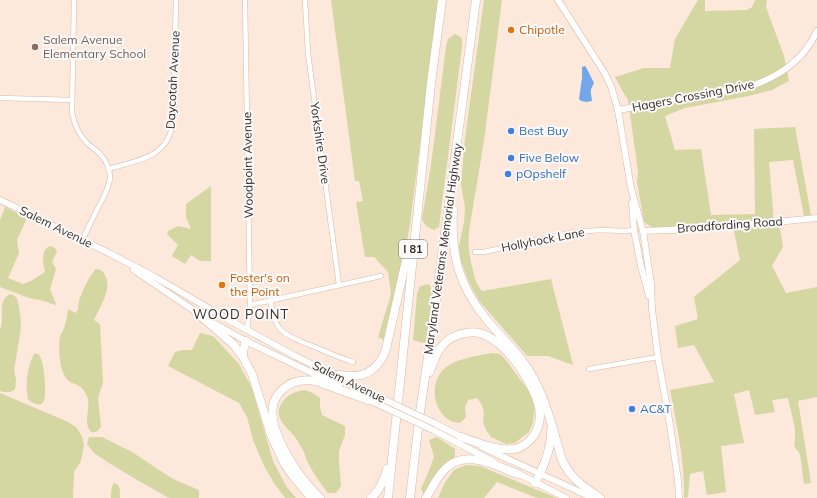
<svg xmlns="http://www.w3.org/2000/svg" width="817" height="498" font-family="Mulish,sans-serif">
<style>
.green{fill:#d5d7a2}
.water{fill:#72a8e9}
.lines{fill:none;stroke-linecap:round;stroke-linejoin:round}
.street-casing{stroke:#dab9a5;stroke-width:5.5}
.secondary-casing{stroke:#dab9a5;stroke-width:7}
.highway-casing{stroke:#dab9a5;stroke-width:9}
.street{stroke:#fff;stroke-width:4.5}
.secondary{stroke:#fff;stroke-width:6}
.highway{stroke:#fff;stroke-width:8}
.secondary-bridge-casing{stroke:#dab9a5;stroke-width:7;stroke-linecap:butt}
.secondary-bridge{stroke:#fff;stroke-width:6}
.food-dot{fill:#e8710a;stroke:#fafafa;stroke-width:1.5}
.education-dot{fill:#8d6e63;stroke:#fafafa;stroke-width:1.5}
.shop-dot{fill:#3f7fe0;stroke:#fafafa;stroke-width:1.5}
.labels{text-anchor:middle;stroke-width:4;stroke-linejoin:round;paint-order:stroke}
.shield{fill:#fafafa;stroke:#726a64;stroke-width:1}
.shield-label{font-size:11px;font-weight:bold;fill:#382c24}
.food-label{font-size:12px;fill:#c56008;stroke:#fafafa;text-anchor:start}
.education-label{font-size:12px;fill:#785e54;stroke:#fafafa;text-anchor:start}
.street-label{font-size:12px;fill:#382c24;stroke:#fafafa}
.shop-label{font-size:12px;fill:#366cbe;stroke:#fafafa;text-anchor:start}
.neighbourhood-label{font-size:13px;letter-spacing:1px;fill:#382c24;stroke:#fafafa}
</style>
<rect width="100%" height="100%" fill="#fde8dc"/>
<g class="green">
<path d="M331 0H438L410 224 402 270 386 341 378 337 391 294 388 272 374 257H365L356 202 363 201 359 181H355Z"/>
<path d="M484 0H502L484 141 469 231C468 247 469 256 473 270 475 279 476 284 482 291L551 279 573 365 548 356H527L481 303 474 292 468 280 460 258 459 246 464 222 465 208 461 184 465 138Z"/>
<path d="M698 0H705V11L747 10 752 7 755 0H767L766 7 784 56 789 81 772 90 749 96 685 108 665 116 675 150 701 149 711 215 755 214 754 129 795 127 811 215 804 216 793 160 769 162 774 223H779L783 247 772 266 786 293 817 287V397L798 401 811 483 804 484 800 454 794 446C798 431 791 413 788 398L772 400 775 412 755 415 749 390 734 394 744 443 721 446 726 492 707 495 703 471 690 474 688 497 684 498C685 462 677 426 670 390L714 382 694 345 678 348 675 326 698 319 694 297 740 260 733 227 659 232 644 222 637 182 638 171 628 100 623 92 615 77 644 68H670L675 39Z"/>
<path d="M455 34 462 38V47L439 227 434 230 426 226 422 219 431 165 446 47 448 39Z"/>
<path d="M211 186V261H200L191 255 185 264 172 256 178 245 167 234 168 231 178 226 191 229 186 217V204Z"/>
<path d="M5 207 27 218 17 240 19 253 8 278 23 284 31 281 45 272C43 263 40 250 50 246L55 248 57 251 52 262 56 269 50 289 56 304V305L40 300 29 298 0 287V220Z"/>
<path d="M96 269 101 270C116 285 101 304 94 320L100 324 103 383 98 398 101 427C98 431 96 433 91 432 83 422 90 411 88 399 86 393 83 387 77 385 74 383 71 383 69 381 59 374 58 346 60 336 62 332 64 329 65 325 67 320 67 314 68 309L76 313C79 309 78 306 79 301 82 292 89 276 96 269Z"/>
<path d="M429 284 433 292 426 342 422 343 413 340 417 294 420 286Z"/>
<path d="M10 294 13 295 17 298 19 307 21 323 20 334 14 370 16 380 15 389C11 393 6 393 0 391V330C1 327 2 323 2 320 2 310 0 299 10 294Z"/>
<path d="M200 333 213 336 239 364 252 388 273 461 286 486 296 498H285L274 483 264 466 253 440 247 417 239 403 168 366 175 352 182 350H192Z"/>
<path d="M36 353C37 354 38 354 39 355 44 359 47 395 44 401 41 408 32 403 28 399 25 384 27 368 34 354Z"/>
<path d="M492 353 500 354 506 360 528 390 532 398 535 406 533 423 529 432 515 443 506 444 491 437 486 430 483 422 484 413 482 405 477 398 468 400 465 408 466 417 460 423C457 423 454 422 451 421 432 411 429 382 445 368 457 358 477 356 492 353Z"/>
<path d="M305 390 313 393 320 398V407L322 415 345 426V435L339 451V460L341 486 336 493H328C320 483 313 473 307 461 306 458 305 454 303 450 300 446 298 441 295 437 285 425 271 416 284 400 290 393 297 391 305 390Z"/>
<path d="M0 393 66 421 76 427 82 436 84 445 81 461 74 472 73 498H0Z"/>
<path d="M89 437H102L132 452 173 479 199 490V498H169L137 480 109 463 94 453 87 444Z"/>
<path d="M437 437 455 449V457L448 460 443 467 431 480 424 495 421 489 428 473 434 457 429 440Z"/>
<path d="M466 465 480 466 557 498H537L497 482 484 498H438L445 482 454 470Z"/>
<path d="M114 483C121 484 120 492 120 498H111C111 493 111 487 114 483Z"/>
</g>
<path class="water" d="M585 66 586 67 594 83C589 92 591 91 592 101L586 102 581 101 579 99 582 78V67Z"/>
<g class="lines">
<defs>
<g id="street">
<path d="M74 0 72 112C74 124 78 134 87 143 91 147 97 150 101 155 106 160 110 170 110 177 110 187 103 198 99 206 93 217 88 229 82 240"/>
<path d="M245 0 250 305 247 330"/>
<path d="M305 0 308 53 339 285"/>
<path d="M0 98 72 100"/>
<path d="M109 169C137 160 167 159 173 123L176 0"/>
<path d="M475 252H484L574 232 601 230 624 231 634 230"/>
<path d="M270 300C273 310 274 322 280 329 287 337 298 340 307 344 323 350 337 357 353 362"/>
<path d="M250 305 381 276"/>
<path d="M589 369 658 357"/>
</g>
<g id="secondary">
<path d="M558 0 604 72 611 86 618 110 631 188 643 231 651 284 652 309 658 357 670 425 678 480 679 498"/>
<path d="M618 110 744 88C776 79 803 62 817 31"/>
<path d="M0 200 111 254 155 277 227 319 295 356 385 400"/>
<path d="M632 203 634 230 641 266 649 296"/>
<path d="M643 231C701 229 759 224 817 218"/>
<path d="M134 270 199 314"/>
<path d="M210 321 246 341 339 386"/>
<path d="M366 399 384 407"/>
<path d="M434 423 465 439"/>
<path d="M433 430 494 462"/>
<path d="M482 447 593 498"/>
<path d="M515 472 566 498"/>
</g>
<g id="highway">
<path d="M453 210C451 254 458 285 487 320 501 337 517 351 528 369 546 397 553 430 562 460 571 479 584 487 600 498"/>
<path d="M196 312 233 344 243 357"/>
<path d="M246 341 243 351V357L252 374 271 435 285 465 293 476 311 498"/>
<path d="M430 372C435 356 440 341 458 335 464 333 472 331 479 333 505 338 539 389 540 415 540 425 537 433 530 440 526 444 520 448 515 449 500 452 476 442 461 437"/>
<path d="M333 375C341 374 345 376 352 376 370 376 381 364 386 349L409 247"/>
<path d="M535 483C544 466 551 450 551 431"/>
<path d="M320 498C301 480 268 434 273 406 274 400 277 395 282 390 291 381 304 379 316 381L368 400"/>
<path d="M371 498C380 490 384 481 387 469"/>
<path d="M388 498 431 83 442 0"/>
<path d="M410 498 420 412 435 308 476 0"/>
<path d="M426 498C432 488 437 477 445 469 465 448 496 466 518 474"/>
</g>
</defs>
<use href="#street" class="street-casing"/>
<use href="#secondary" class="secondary-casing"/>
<use href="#highway" class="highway-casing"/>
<use href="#street" class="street"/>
<use href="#secondary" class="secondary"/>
<use href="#highway" class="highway"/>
<defs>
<g id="secondary-bridge">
<path d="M385 400 434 423"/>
<path d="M384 407 433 430"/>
</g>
</defs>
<use href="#secondary-bridge" class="secondary-bridge-casing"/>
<use href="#secondary-bridge" class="secondary-bridge"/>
</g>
<g class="food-dot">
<circle cx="511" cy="30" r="4"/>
<circle cx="222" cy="285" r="4"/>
</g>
<circle class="education-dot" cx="35" cy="47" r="4"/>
<g class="shop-dot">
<circle cx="511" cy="131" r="4"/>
<circle cx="511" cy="158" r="4"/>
<circle cx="508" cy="174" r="4"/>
<circle cx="632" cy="409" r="4"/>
</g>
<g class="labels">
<rect class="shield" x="399" y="240" width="28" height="18" rx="3"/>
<g class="shield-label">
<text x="413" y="253">I 81</text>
</g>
<g class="food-label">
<text x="519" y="34">Chipotle</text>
<text x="230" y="282">Foster's on<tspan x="230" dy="14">the Point</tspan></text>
</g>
<g class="education-label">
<text x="43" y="44">Salem Avenue<tspan x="43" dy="14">Elementary School</tspan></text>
</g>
<g class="street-label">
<text transform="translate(173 80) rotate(-87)" y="4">Daycotah Avenue</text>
<text transform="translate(693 96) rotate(-11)" y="4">Hagers Crossing Drive</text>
<text transform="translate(320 143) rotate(82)" y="4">Yorkshire Drive</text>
<text transform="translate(248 165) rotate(-91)" y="4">Woodpoint Avenue</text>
<text transform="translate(730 225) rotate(-4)" y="4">Broadfording Road</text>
<text transform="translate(56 227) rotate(26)" y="4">Salem Avenue</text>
<text transform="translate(543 240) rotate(-11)" y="4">Hollyhock Lane</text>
<text transform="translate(443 249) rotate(-82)" y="4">Maryland Veterans Memorial Highway</text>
<text transform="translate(349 382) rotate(26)" y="4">Salem Avenue</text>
</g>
<g class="shop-label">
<text x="519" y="135">Best Buy</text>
<text x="519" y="162">Five Below</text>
<text x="516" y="178">pOpshelf</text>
<text x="640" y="413">AC&amp;T</text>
</g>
<g class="neighbourhood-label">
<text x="241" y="319">WOOD POINT</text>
</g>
</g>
</svg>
